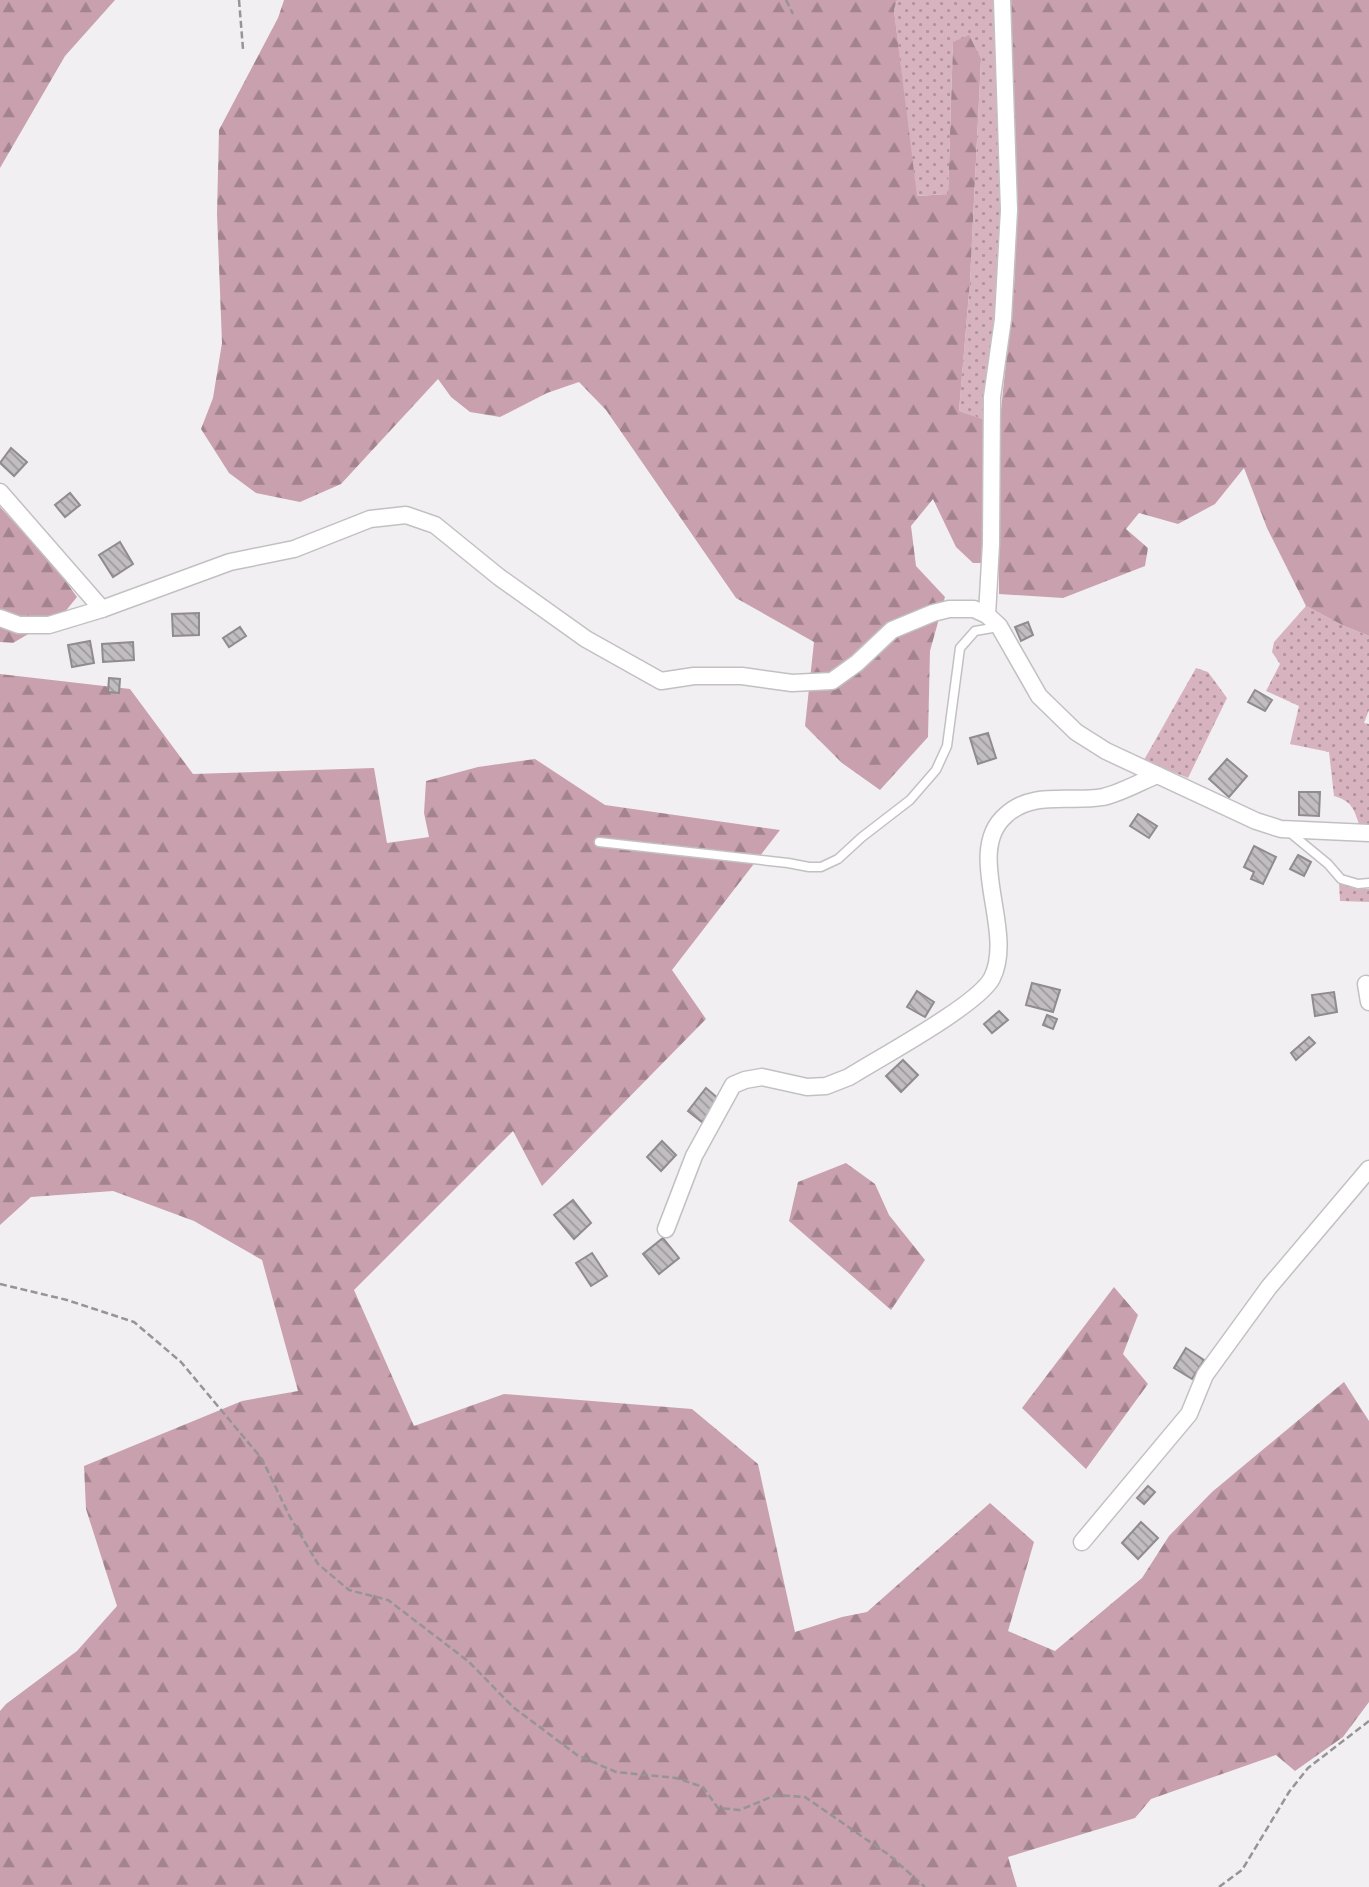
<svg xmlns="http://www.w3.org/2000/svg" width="1369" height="1887" font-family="'Nunito Sans',sans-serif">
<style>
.grass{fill:url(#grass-dots)}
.forest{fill:url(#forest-firs)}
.building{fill:url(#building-back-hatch);stroke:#8f8b8e;stroke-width:2}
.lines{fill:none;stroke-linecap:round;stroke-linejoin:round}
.lane-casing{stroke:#c3c0c4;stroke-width:11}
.street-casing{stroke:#c3c0c4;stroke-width:19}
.path{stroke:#969497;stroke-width:2.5;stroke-dasharray:7 3.5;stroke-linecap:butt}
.lane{stroke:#fff;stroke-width:8}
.street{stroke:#fff;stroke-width:16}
</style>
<defs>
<pattern id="grass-dots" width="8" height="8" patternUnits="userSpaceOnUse" patternTransform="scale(1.75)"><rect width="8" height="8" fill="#d7b3bf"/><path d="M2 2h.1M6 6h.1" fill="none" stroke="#af929b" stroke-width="1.8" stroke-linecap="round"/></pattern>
<pattern id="forest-firs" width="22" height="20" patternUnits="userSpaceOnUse" patternTransform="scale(1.75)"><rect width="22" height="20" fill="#c9a0ad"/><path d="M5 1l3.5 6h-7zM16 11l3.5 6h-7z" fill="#a3838d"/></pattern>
<pattern id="building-back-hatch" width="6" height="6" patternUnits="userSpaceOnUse" patternTransform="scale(1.75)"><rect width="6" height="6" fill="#c1bdc0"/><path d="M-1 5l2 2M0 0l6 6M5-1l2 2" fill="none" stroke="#9d9a9c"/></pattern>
</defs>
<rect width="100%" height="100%" fill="#f2eff3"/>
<g class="grass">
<path d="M897 0H996L1002 259 983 419 959 411 970 281 981 59 953 42 948 194 916 196 894 10Z"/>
<path d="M1306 606 1344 626 1369 636V710L1364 723 1369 724V826L1360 827C1354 809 1352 801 1334 796L1329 752 1290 744 1299 706 1266 691 1280 664 1272 652 1274 642Z"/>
<path d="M1196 668 1208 672 1227 698 1188 778 1144 760Z"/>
<path d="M1339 883 1355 888 1369 889V902L1340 901Z"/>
</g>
<g class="forest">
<path d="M0 0H115L65 56 0 168Z"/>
<path d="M284 0H897L894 10 917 196 948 194 953 42 969 35 981 59 970 281 959 411 983 419 1000 420 1015 274 1009 0H1369V636L1344 626 1306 606 1267 528 1244 468 1215 504 1178 524 1139 513 1126 529 1148 548 1145 566 1063 598 999 594V563H973L956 547 933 499 911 526 916 566 945 597 930 651 928 737 880 790 842 763 805 726 814 642 736 598 606 410 579 382 547 393 500 417 470 412 451 397 438 379 341 484 300 502 256 493 229 473 201 429 213 398 222 343 217 214 219 130 278 18Z"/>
<path d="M0 507 56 568 77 597 64 613 13 643 0 642Z"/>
<path d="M0 674 130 689 193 774 374 768 387 843 429 837 424 813 426 781 478 767 535 759 605 805 780 830 672 970 706 1019 542 1186 513 1131 354 1290 414 1426 504 1394 692 1409 758 1464 795 1632 842 1617 867 1612 990 1503 1034 1542 1008 1631 1055 1651 1142 1578 1169 1536 1212 1492 1344 1382 1369 1421V1702L1343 1737 1295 1771 1276 1755 1151 1799 1135 1818 1008 1857 1017 1887H0V1711L6 1704 77 1651 117 1606 86 1509 84 1466 242 1401 298 1391 262 1260 194 1221 113 1191 31 1197 0 1225Z"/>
<path d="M846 1163 875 1184 889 1215 925 1260 891 1310 789 1221 798 1182Z"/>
<path d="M1114 1287 1138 1315 1123 1354 1148 1384 1086 1469 1022 1408Z"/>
</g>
<g class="building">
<path d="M11 448 27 462 14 476 0 463Z"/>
<path d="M70 493 80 505 65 517 55 505Z"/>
<path d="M120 542 133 564 113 577 99 555Z"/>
<path d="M199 613V635L173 636 172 614Z"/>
<path d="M1028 622 1033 635 1021 641 1015 627Z"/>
<path d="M240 627 246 636 229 647 223 638Z"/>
<path d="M90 641 94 663 72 667 68 645Z"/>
<path d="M133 642 134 660 103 662 102 644Z"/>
<path d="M109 678 120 679 119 693 108 692Z"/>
<path d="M1255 690 1272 700 1265 711 1248 702Z"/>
<path d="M988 733 996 758 978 764 970 738Z"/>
<path d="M1227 759 1247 776 1229 797 1209 779Z"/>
<path d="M1299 792H1320L1319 816 1299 815Z"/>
<path d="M1138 814 1157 826 1149 838 1130 826Z"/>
<path d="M1254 846 1276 857 1263 884 1251 879 1254 872 1244 867Z"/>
<path d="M1298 855 1311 862 1304 876 1290 869Z"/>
<path d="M1032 983 1060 990 1053 1012 1026 1005Z"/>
<path d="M917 991 934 1002 925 1017 907 1007Z"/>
<path d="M1334 992 1337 1012 1315 1016 1312 995Z"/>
<path d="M999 1011 1008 1020 992 1033 984 1024Z"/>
<path d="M1047 1015 1057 1019 1053 1029 1043 1025Z"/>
<path d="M1309 1037 1315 1043 1296 1060 1291 1053Z"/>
<path d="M903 1060 918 1075 901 1092 886 1076Z"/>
<path d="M706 1088 720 1100 702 1122 688 1111Z"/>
<path d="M662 1141 676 1155 661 1171 647 1157Z"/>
<path d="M573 1200 591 1223 574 1239 554 1215Z"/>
<path d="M663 1238 679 1258 659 1274 643 1254Z"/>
<path d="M592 1253 607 1276 591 1286 576 1263Z"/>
<path d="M1186 1348 1204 1360 1192 1379 1174 1368Z"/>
<path d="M1148 1486 1155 1492 1144 1504 1137 1498Z"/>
<path d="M1141 1522 1158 1538 1138 1559 1122 1543Z"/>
</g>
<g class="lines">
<defs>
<g id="lane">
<path d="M1288 831 1328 864 1341 879 1358 884 1369 883"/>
<path d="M599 842 788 863 809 867H821L838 859 862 837 910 800 936 770 947 746 960 648 975 631 998 627"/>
</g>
<g id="street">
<path d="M0 492 102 609"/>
<path d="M987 615 991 544 992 397 1003 319 1009 210 1002 0"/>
<path d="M0 618 19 625H49L102 609 230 562 294 549 370 519 406 515 435 525 499 577 586 639 661 681 694 676H742L792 683 832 681 857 663 892 630 933 613 949 609H974L987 615 999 626 1039 696 1076 732 1106 751 1256 821 1281 829 1369 833"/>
<path d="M1366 984 1369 1002"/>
<path d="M666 1229 694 1156 733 1085 745 1080 762 1077 807 1087 826 1086 849 1077C879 1058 978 1005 992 978 1016 930 963 852 1006 815 1033 790 1070 803 1103 797 1121 793 1140 782 1157 775"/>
<path d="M1082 1542 1189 1414 1205 1375 1269 1287 1369 1169"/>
</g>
</defs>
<use href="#lane" class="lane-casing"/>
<use href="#street" class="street-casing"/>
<g class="path">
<path d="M239 0 243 49"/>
<path d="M786 0 793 14"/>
<path d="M0 1284 67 1300 134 1322 181 1362 262 1459 290 1517 318 1564 349 1590 388 1600 468 1661 513 1707 577 1755 616 1772 676 1778 703 1787 718 1808 740 1810 776 1795 805 1797 889 1855 925 1887"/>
<path d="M1219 1887 1242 1870 1289 1792 1308 1768 1369 1721"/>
</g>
<use href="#lane" class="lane"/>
<use href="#street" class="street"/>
</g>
</svg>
